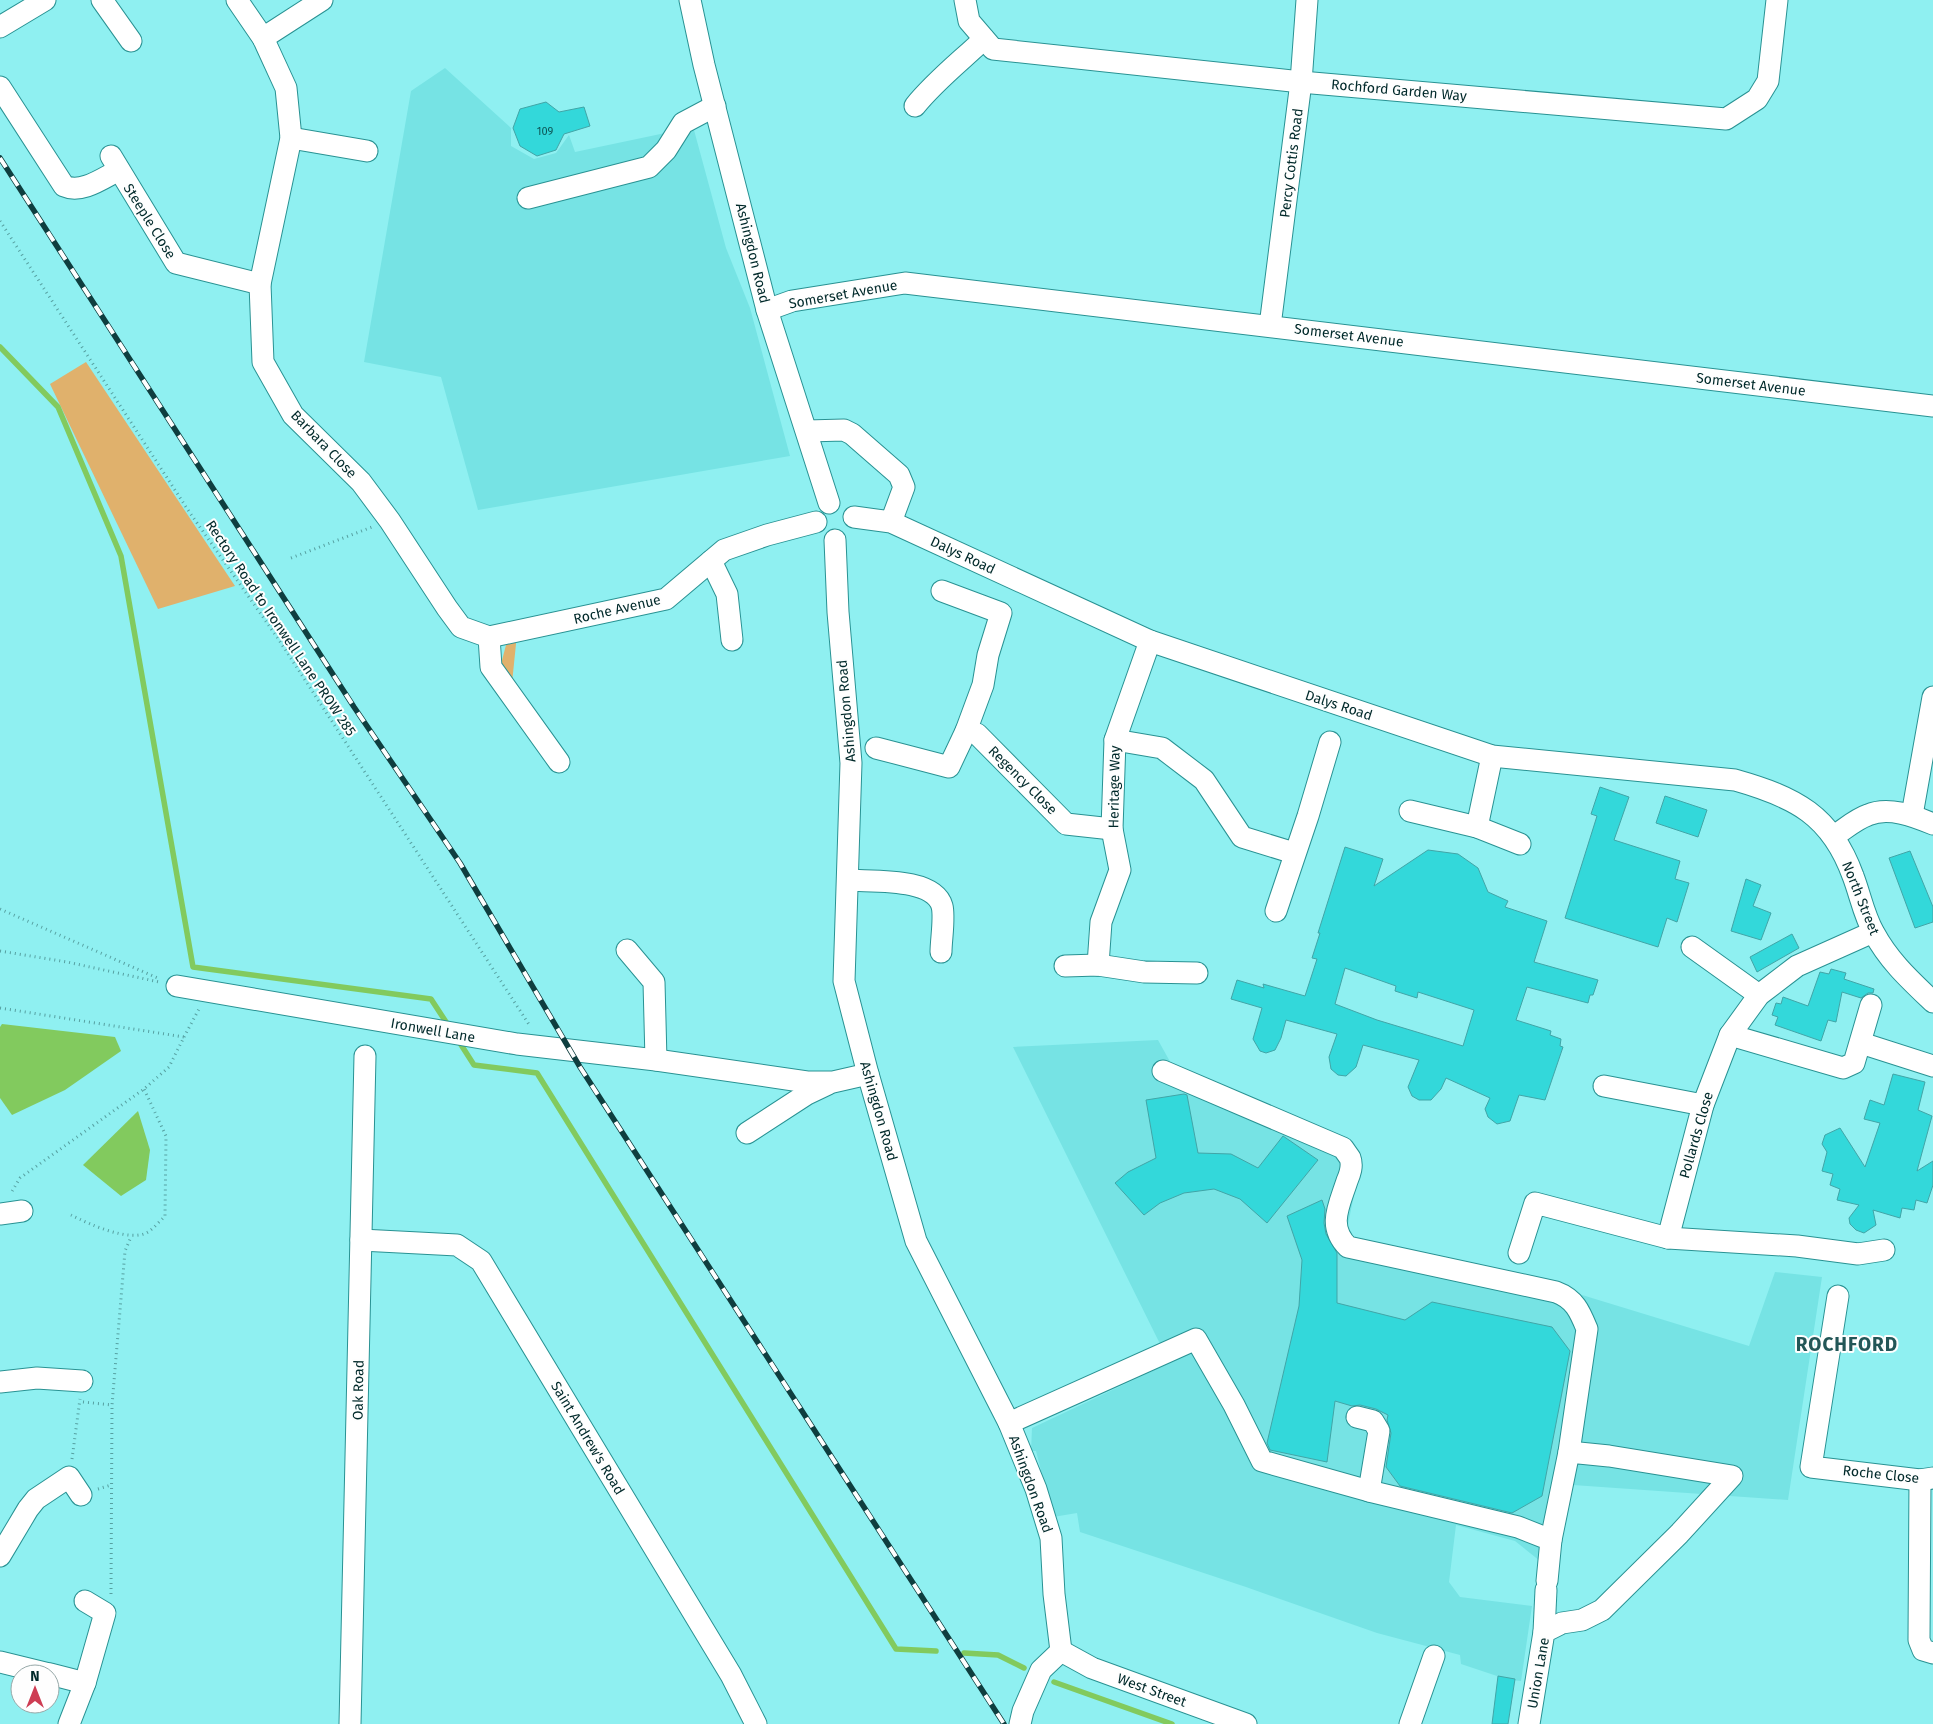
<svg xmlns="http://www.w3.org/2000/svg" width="1933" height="1724" font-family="'Fira Sans',sans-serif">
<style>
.built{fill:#76e3e4}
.green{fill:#e0b16c}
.water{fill:#82ca5e}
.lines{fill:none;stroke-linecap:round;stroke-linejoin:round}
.stream{stroke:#82ca5e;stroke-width:5.5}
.building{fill:#33d8da;stroke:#41a5a7;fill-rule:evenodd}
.minor-casing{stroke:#299293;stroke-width:23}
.path{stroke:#56a0a1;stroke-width:3;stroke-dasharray:1 4;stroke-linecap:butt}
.minor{stroke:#fff;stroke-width:21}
.rail-casing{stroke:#0f3e3f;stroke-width:5.5}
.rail{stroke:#fefefe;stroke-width:4;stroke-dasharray:11;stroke-linecap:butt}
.labels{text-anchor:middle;stroke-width:4;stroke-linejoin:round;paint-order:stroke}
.number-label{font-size:11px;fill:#0d5556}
.street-label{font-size:14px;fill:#00292a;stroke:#fefefe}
.district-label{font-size:19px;font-weight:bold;letter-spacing:1px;fill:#225657;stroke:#fefefe}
</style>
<rect width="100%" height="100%" fill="#8ff0f1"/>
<g class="built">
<path d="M445 68 511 128V146L534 159 556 153 569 135 575 152 670 132 691 119 726 248 750 308 790 456 478 510 441 377 364 362 411 91Z"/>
<path d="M1158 1040 1178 1076 1362 1157 1342 1253 1569 1291 1749 1346 1775 1272 1822 1277 1788 1500 1573 1485 1540 1561 1515 1541 1456 1525 1449 1582 1460 1597 1532 1606 1521 1681 1509 1680 1461 1664 1460 1655 1377 1633 1246 1587 1080 1532 1077 1513 1053 1517 1036 1451H1031L1032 1428 1180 1358 1165 1354 1013 1047Z"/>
</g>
<g class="green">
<path d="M86 362 235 586 158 609 50 384Z"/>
<path d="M516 638V644L512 683 501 664 506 645Z"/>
</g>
<g class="water">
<path d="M2 1024 115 1037 121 1051 65 1090 12 1115 0 1098V1027Z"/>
<path d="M138 1111 150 1150 146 1180 121 1196 83 1165Z"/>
</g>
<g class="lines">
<g class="stream">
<path d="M0 347 58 407 121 556 193 967 431 999 448 1025"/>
<path d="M458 1040 474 1065 537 1073 896 1649 936 1651"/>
<path d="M964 1653 998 1655 1024 1668"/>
<path d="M1054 1682 1172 1724"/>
</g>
</g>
<g class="building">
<path d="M546 102 559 112 584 107 590 126 564 134 556 150 537 156 520 146 513 128 520 109Z"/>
<path d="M1600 787 1629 797 1614 840 1680 861 1675 879 1689 883 1677 922 1667 918 1658 947 1565 918 1597 816 1591 814Z"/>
<path d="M1665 796 1707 810 1698 837 1656 823Z"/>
<path d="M1345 847 1383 859 1374 886 1428 850 1458 854 1478 868 1488 892 1508 901 1505 907 1547 921 1534 962 1598 980 1593 995H1590L1588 1003 1527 987 1516 1020 1551 1031 1550 1035 1561 1039 1560 1046 1563 1047 1545 1100 1519 1095 1510 1121 1497 1124 1488 1117 1485 1109 1490 1098 1446 1078 1441 1089 1431 1100H1419L1412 1096 1408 1087 1419 1060 1363 1045 1356 1067 1346 1076 1338 1075 1331 1069 1329 1057 1337 1034 1286 1020 1281 1038 1275 1050 1266 1053 1260 1051 1253 1039 1262 1008 1231 999 1237 980 1264 988 1263 984 1305 996 1317 959 1312 958 1320 933H1318ZM1345 968 1396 986 1395 991 1417 998 1418 992 1474 1010 1463 1046 1377 1020 1335 1004Z"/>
<path d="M1910 851 1933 907V922L1915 928 1889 858Z"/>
<path d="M1746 879 1761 885 1753 906 1771 913 1761 940 1731 931Z"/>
<path d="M1792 934 1799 948 1757 972 1750 957Z"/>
<path d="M1831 969 1846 973 1844 979 1874 989 1873 993H1868L1861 998 1842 992 1836 1022 1828 1020 1821 1041 1775 1025 1778 1017 1772 1015 1776 1003 1781 1004 1783 997 1808 1006 1820 972 1829 974Z"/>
<path d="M1893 1074 1925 1082 1918 1110 1932 1116 1917 1171 1933 1161V1185L1927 1203 1916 1200 1914 1210 1902 1208 1900 1218 1873 1210 1876 1225 1864 1233 1856 1230 1850 1224 1849 1218 1859 1205 1837 1200 1840 1189 1830 1185 1833 1174 1822 1171 1827 1152 1822 1144 1825 1135 1840 1128 1865 1167 1880 1123 1864 1119 1870 1100 1884 1105Z"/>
<path d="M1184 1094 1187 1095 1198 1153 1231 1154 1258 1168 1283 1136 1318 1160 1267 1223 1240 1199 1214 1189 1184 1193 1160 1203 1144 1215 1115 1183 1128 1172 1156 1158 1146 1100Z"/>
<path d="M1322 1200 1325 1209 1324 1223 1326 1234 1337 1253V1303L1405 1320 1432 1302 1552 1327 1570 1351 1542 1496 1512 1513 1400 1486 1386 1467 1391 1433 1387 1420 1388 1415 1376 1409 1360 1405 1352 1406 1335 1401 1327 1462 1270 1450 1267 1443 1299 1306 1302 1260 1287 1216Z"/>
<path d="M1498 1676 1515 1679 1508 1724H1492Z"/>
</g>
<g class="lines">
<defs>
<g id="minor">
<path d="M102 0 131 41"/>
<path d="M237 0 263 38 286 88 291 138 260 284 263 362 293 415 361 482 390 521 447 608 461 627 489 637 491 667 559 762"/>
<path d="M690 0 704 65 767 310 829 503"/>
<path d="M965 0 969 21 993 49 1301 82 1726 119 1757 99 1768 81 1777 0"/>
<path d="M0 27 45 0"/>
<path d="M263 38 322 0"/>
<path d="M0 87 64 186C82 194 103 178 119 170"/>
<path d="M915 106C935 81 961 61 984 39"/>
<path d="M291 138 367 151"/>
<path d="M111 156 176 263 260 284"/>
<path d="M528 198 649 167 666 150 683 123 715 106"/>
<path d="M767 310 792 301 905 283 1933 406"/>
<path d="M1270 326 1301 82 1307 0"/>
<path d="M807 431 844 430 852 434 899 475 904 487 891 522"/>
<path d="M854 517 891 522 1150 641 1492 756 1735 780C1795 797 1831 815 1853 876 1860 894 1864 916 1874 933 1889 961 1910 980 1933 1002"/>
<path d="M835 540 838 612 851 763 844 981 868 1074 916 1241 1009 1423 1036 1489 1051 1538 1054 1594 1061 1651"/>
<path d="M711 561 727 594 732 640"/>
<path d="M489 637 666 599 724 550 767 535 816 522"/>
<path d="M966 731 977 734 1066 824 1112 829"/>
<path d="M1115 740 1162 748 1204 780 1242 837 1294 853"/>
<path d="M876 748 949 767 966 731 983 685 988 655 1001 613 942 591"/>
<path d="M1410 811 1477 827 1520 844"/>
<path d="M1912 815 1933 697"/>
<path d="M1477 827 1492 756"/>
<path d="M1834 836C1845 829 1856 819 1868 815 1888 806 1914 816 1933 824"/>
<path d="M848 880C872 882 934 877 942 906 945 917 941 940 941 952"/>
<path d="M1276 911 1308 816 1330 742"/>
<path d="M1692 947 1759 995"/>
<path d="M627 950 654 982 656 1060"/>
<path d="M1098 965 1101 922 1120 870 1112 829 1115 740 1150 641"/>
<path d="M1065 966 1098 965 1144 972 1197 973"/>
<path d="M177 986 517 1044 656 1060 807 1082H833L868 1074"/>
<path d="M1730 1035 1843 1068 1854 1063 1871 1005"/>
<path d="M1861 1043 1933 1066"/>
<path d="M1163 1071 1343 1148C1345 1151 1348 1155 1350 1158 1353 1166 1350 1174 1347 1181 1339 1206 1327 1226 1348 1247L1556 1292C1575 1299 1580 1312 1587 1329L1569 1452"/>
<path d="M1604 1086 1703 1105"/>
<path d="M747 1133 807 1094 828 1084"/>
<path d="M0 1214 22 1211"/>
<path d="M1668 1238 1703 1105 1730 1035 1759 995 1797 966 1873 932"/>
<path d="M361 1240 457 1245 481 1261 731 1675 756 1724"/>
<path d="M1519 1253 1535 1203 1668 1238 1797 1246 1858 1254 1884 1250"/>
<path d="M1838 1296 1811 1467 1920 1480 1933 1478"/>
<path d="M0 1382 37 1378 82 1381"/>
<path d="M1357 1417 1373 1421 1379 1431 1369 1491"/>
<path d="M1009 1423 1196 1339 1234 1405 1262 1461 1369 1491 1518 1527 1551 1540 1547 1581"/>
<path d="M1920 1480 1919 1640 1923 1650 1933 1653"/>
<path d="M0 1556 28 1509 36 1499 69 1477 81 1495"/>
<path d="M1544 1632 1546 1590"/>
<path d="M1061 1651 1092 1668 1246 1724"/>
<path d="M0 1662 49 1674"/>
<path d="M50 1674 85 1683 105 1613 85 1601"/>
<path d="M69 1724 85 1683"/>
<path d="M350 1724 365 1056"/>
<path d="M1020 1724 1023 1711 1041 1670 1061 1651"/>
<path d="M1410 1724 1434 1656"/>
<path d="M1529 1724 1544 1632 1562 1623 1582 1620 1602 1610 1679 1534 1732 1476 1609 1456 1569 1452 1551 1540"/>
</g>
</defs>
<use href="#minor" class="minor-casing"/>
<g class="path">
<path d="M0 221 188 510 279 640 530 1026"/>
<path d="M291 558 372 527"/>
<path d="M0 909 160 979"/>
<path d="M0 951 67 962 159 982"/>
<path d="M0 1008 184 1037 169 1067 144 1089 20 1178 11 1193"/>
<path d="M184 1037 199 1009"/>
<path d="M71 1215C89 1224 130 1243 148 1232 154 1228 160 1221 165 1216L166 1136 144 1089"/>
<path d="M83 1402 112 1405"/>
<path d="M72 1459 80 1399"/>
<path d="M98 1489 111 1485"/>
<path d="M111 1594 112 1405 125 1251 131 1237"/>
</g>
<use href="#minor" class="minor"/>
<defs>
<path id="rail" d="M0 158 354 707 460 863 580 1067 1004 1724"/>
</defs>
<use href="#rail" class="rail-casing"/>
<use href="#rail" class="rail"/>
</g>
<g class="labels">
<g class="number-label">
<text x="545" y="135">109</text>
</g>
<g class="street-label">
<text transform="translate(1399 90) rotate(5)" y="5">Rochford Garden Way</text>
<text transform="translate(1291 163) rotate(-83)" y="5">Percy Cottis Road</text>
<text transform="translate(150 221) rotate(58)" y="5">Steeple Close</text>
<text transform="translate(753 253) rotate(76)" y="5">Ashingdon Road</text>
<text transform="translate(843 294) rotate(-10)" y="5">Somerset Avenue</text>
<text transform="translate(1349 335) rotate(7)" y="5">Somerset Avenue</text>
<text transform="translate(1751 384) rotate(7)" y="5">Somerset Avenue</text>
<text transform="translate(324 444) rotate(46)" y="5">Barbara Close</text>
<text transform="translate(963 555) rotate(25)" y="5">Dalys Road</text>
<text transform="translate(617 609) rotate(-13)" y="5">Roche Avenue</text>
<text transform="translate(281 628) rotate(56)" y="5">Rectory Road to Ironwell Lane PROW 285</text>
<text transform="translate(1339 705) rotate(18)" y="5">Dalys Road</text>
<text transform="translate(846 711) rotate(-95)" y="5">Ashingdon Road</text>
<text transform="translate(1023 780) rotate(45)" y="5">Regency Close</text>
<text transform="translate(1114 787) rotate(-89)" y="5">Heritage Way</text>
<text transform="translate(1861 898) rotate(68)" y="5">North Street</text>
<text transform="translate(433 1030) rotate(10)" y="5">Ironwell Lane</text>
<text transform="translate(879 1111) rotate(74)" y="5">Ashingdon Road</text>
<text transform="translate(1696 1135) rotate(-74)" y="5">Pollards Close</text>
<text transform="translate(358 1390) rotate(-89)" y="5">Oak Road</text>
<text transform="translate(588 1438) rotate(59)" y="5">Saint Andrew's Road</text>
<text transform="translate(1881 1474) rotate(6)" y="5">Roche Close</text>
<text transform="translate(1031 1484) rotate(70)" y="5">Ashingdon Road</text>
<text transform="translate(1538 1673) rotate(-80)" y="5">Union Lane</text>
<text transform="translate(1152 1690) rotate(20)" y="5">West Street</text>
</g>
<g class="district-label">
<text x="1847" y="1351">ROCHFORD</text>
</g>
</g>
<g transform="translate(35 1689)"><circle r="24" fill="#fefefe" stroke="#98a9a9"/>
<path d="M0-4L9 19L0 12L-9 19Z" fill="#ce3d53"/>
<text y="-8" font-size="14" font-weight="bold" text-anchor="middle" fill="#00292a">N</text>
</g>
</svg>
